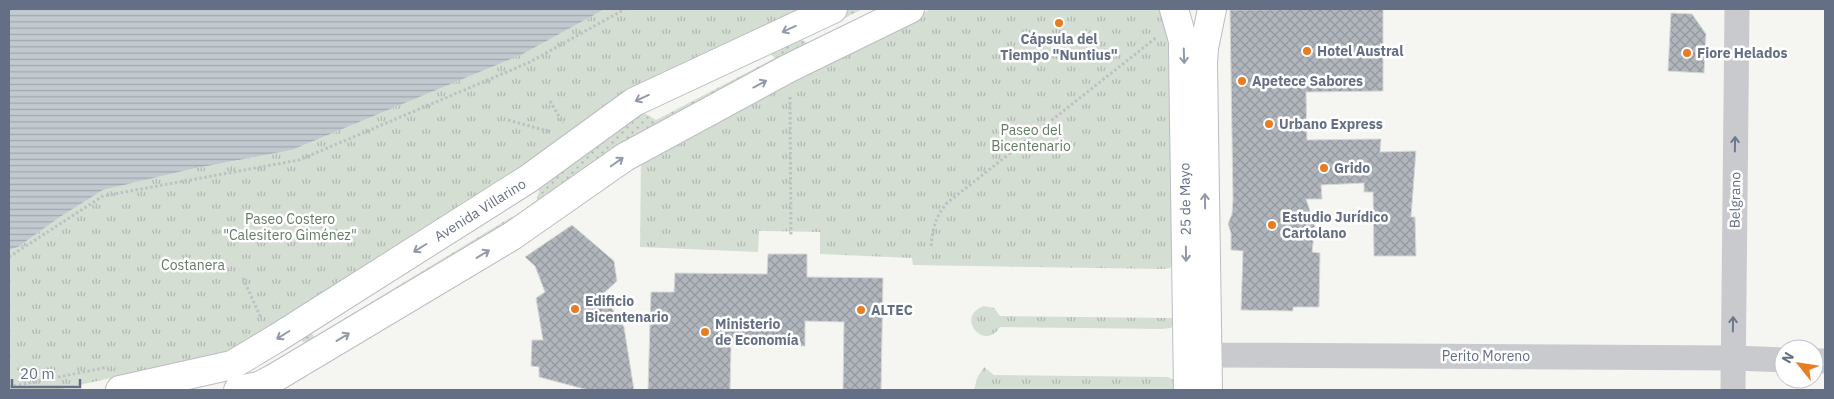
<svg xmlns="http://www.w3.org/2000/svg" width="1834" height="399" font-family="'IBM Plex Sans',sans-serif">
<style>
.grass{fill:url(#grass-dots)}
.park{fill:url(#park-tufts)}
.water{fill:url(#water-rules)}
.building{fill:url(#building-cross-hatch);stroke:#d7d8d5}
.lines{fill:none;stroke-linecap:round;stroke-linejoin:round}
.secondary-casing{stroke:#babdc2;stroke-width:30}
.path{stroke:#bfc0c3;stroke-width:3;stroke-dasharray:2.5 2.5;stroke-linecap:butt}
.street{stroke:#c8cace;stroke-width:25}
.secondary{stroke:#fff;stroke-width:28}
.oneway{stroke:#929aaa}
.oneway2{stroke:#6e788c}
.poi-dot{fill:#e97c20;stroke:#fff;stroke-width:2}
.labels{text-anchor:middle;stroke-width:5;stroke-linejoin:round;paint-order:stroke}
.poi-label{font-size:14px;font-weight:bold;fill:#646f85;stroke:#fff;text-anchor:start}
.park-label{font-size:14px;fill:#637c64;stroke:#fff}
.street-label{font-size:14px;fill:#646f85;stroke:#fff}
</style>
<defs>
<pattern id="grass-dots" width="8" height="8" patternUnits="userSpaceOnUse" patternTransform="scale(1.25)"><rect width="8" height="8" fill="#d5ded3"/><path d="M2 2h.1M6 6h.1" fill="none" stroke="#b0b8b1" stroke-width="1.8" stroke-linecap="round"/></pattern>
<pattern id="park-tufts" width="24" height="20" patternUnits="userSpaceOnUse" patternTransform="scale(1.25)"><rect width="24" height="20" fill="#d5ded3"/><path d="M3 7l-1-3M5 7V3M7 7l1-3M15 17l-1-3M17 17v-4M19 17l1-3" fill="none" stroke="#b0b8b1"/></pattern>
<pattern id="water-rules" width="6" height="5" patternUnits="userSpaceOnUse" patternTransform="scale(1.25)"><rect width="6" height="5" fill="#c2cad0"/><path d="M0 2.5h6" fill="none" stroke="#a1a8ae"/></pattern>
<pattern id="building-cross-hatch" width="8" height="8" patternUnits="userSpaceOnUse" patternTransform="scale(1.25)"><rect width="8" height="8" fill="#b1b6bd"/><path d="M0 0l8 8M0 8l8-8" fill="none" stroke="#94989f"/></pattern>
</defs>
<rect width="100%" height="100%" fill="#f5f6f2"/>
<g class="grass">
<path d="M850 9H863L801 39 815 48 523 218 527 207 537 200 541 181 638 109 656 120 775 58 764 49Z"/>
<path d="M513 216 509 226 307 344 302 341V336L309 329 314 337Z"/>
</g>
<g class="park">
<path d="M605 9H808L532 164 227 353 56 390H9V250L18 247 60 217 103 190 192 169 292 150 523 54Z"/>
<path d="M931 9H1164L1170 18 1176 261 1170 268 1163 269 913 265 912 258 820 254V232L759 231 758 252 640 247 641 158 791 78Z"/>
<path d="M984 306 994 308 1000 316 1171 318 1174 319V323L1171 328 1162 329 1000 327C984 353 954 316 984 306Z"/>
<path d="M984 367 994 375 1167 377 1173 379 1178 383V390H974L977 378Z"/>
</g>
<path class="water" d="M9 9H605L523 54 292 150 192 169 103 190 60 217 18 247 9 250Z"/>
<g class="building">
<path d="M1383 9V91L1306 92 1307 140 1381 139 1380 152 1416 151 1411 217H1415L1416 256H1374L1373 192H1364V183L1321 185 1322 199H1306L1315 226 1312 252 1320 253 1319 307H1293V311L1241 310 1243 251 1231 250V233L1228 224 1232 214 1233 200 1230 10Z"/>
<path d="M1671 13 1692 14 1706 34 1704 73 1668 71Z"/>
<path d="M572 225 614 261 617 281 603 294 624 327 634 390H588L539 377V367L531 366 532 340H543L536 298 545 292 535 266 525 257Z"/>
<path d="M768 254H807V277L883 278 881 390H843L844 322 805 321V346L731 345 730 390H648L651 292H674L675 273 767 274Z"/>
</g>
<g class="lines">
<defs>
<g id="secondary">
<path d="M1174 9 1183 41V51L1188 390"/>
<path d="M120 390 232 365 277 338 528 179 634 102 833 9"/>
<path d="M238 390 259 386 276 377 512 236 625 157 789 68 910 9"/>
<path d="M1208 390 1203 64 1204 48 1212 9"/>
</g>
</defs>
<use href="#secondary" class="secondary-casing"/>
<g class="path">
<path d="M790 97 791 236"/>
<path d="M550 101 563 123"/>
<path d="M508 120 551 132"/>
<path d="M931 246C933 227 935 218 947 203L1157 37"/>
<path d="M9 257 103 196 299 160 528 63 625 9"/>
<path d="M243 278 261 318"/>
<path d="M9 387 108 367"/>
</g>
<g class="street">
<path d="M1188 353 1208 355 1733 358 1784 360"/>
<path d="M1814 361H1825"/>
<path d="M1733 390 1737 9"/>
</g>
<use href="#secondary" class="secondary"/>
</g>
<defs><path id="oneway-shaft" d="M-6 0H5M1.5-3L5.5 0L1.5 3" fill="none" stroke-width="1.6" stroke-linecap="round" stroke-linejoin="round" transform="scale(1.25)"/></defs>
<g class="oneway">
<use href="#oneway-shaft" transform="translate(789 29) rotate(155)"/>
<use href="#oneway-shaft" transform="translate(1184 56) rotate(88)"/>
<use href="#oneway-shaft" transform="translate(760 84) rotate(-28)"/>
<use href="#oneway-shaft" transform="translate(642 98) rotate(155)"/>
<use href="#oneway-shaft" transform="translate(617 162) rotate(-35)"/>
<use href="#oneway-shaft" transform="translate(1205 201) rotate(-91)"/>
<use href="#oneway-shaft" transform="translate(420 248) rotate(148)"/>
<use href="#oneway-shaft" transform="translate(483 254) rotate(-31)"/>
<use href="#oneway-shaft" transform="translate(1186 254) rotate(89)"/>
<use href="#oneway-shaft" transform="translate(283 335) rotate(148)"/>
<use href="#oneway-shaft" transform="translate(343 337) rotate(-31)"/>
</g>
<g class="oneway2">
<use href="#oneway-shaft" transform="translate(1735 144) rotate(-89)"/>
<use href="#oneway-shaft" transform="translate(1733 324) rotate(-89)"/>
</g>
<g class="poi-dot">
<circle cx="1059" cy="23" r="5"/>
<circle cx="1307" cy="51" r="5"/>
<circle cx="1687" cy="53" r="5"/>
<circle cx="1242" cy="81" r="5"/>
<circle cx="1269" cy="124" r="5"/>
<circle cx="1324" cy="168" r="5"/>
<circle cx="1272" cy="225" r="5"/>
<circle cx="575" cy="309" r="5"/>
<circle cx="861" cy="310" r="5"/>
<circle cx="705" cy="332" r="5"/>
</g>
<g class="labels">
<g class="poi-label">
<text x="1059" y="44" text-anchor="middle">Cápsula del<tspan x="1059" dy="16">Tiempo "Nuntius"</tspan></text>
<text x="1317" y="56">Hotel Austral</text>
<text x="1697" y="58">Fiore Helados</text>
<text x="1252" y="86">Apetece Sabores</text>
<text x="1279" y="129">Urbano Express</text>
<text x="1334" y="173">Grido</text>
<text x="1282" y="222">Estudio Jurídico<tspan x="1282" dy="16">Cartolano</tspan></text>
<text x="585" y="306">Edificio<tspan x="585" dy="16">Bicentenario</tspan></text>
<text x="871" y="315">ALTEC</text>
<text x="715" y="329">Ministerio<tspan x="715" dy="16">de Economía</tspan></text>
</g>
<g class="park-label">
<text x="1031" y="135">Paseo del<tspan x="1031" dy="16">Bicentenario</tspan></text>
<text x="290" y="224">Paseo Costero<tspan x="290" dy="16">"Calesitero Giménez"</tspan></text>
<text x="193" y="270">Costanera</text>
</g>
<g class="street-label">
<text transform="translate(1185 199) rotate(-91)" y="5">25 de Mayo</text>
<text transform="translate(1735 200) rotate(-89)" y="5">Belgrano</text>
<text transform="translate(480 210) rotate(-32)" y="5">Avenida Villarino</text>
<text x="1486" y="361">Perito Moreno</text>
</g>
</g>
<rect width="1834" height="399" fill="none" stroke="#646f85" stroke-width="20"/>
<g transform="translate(1799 364) rotate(300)"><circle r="24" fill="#ffffff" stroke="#c1c5ce"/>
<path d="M0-4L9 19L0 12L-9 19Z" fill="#e97c20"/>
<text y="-8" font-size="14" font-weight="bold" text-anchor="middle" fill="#646f85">N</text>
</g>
<path d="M12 379v8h68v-8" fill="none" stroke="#646f85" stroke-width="2.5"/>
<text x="20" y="379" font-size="15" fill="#646f85" stroke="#ffffff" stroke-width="4" paint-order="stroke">20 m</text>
</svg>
